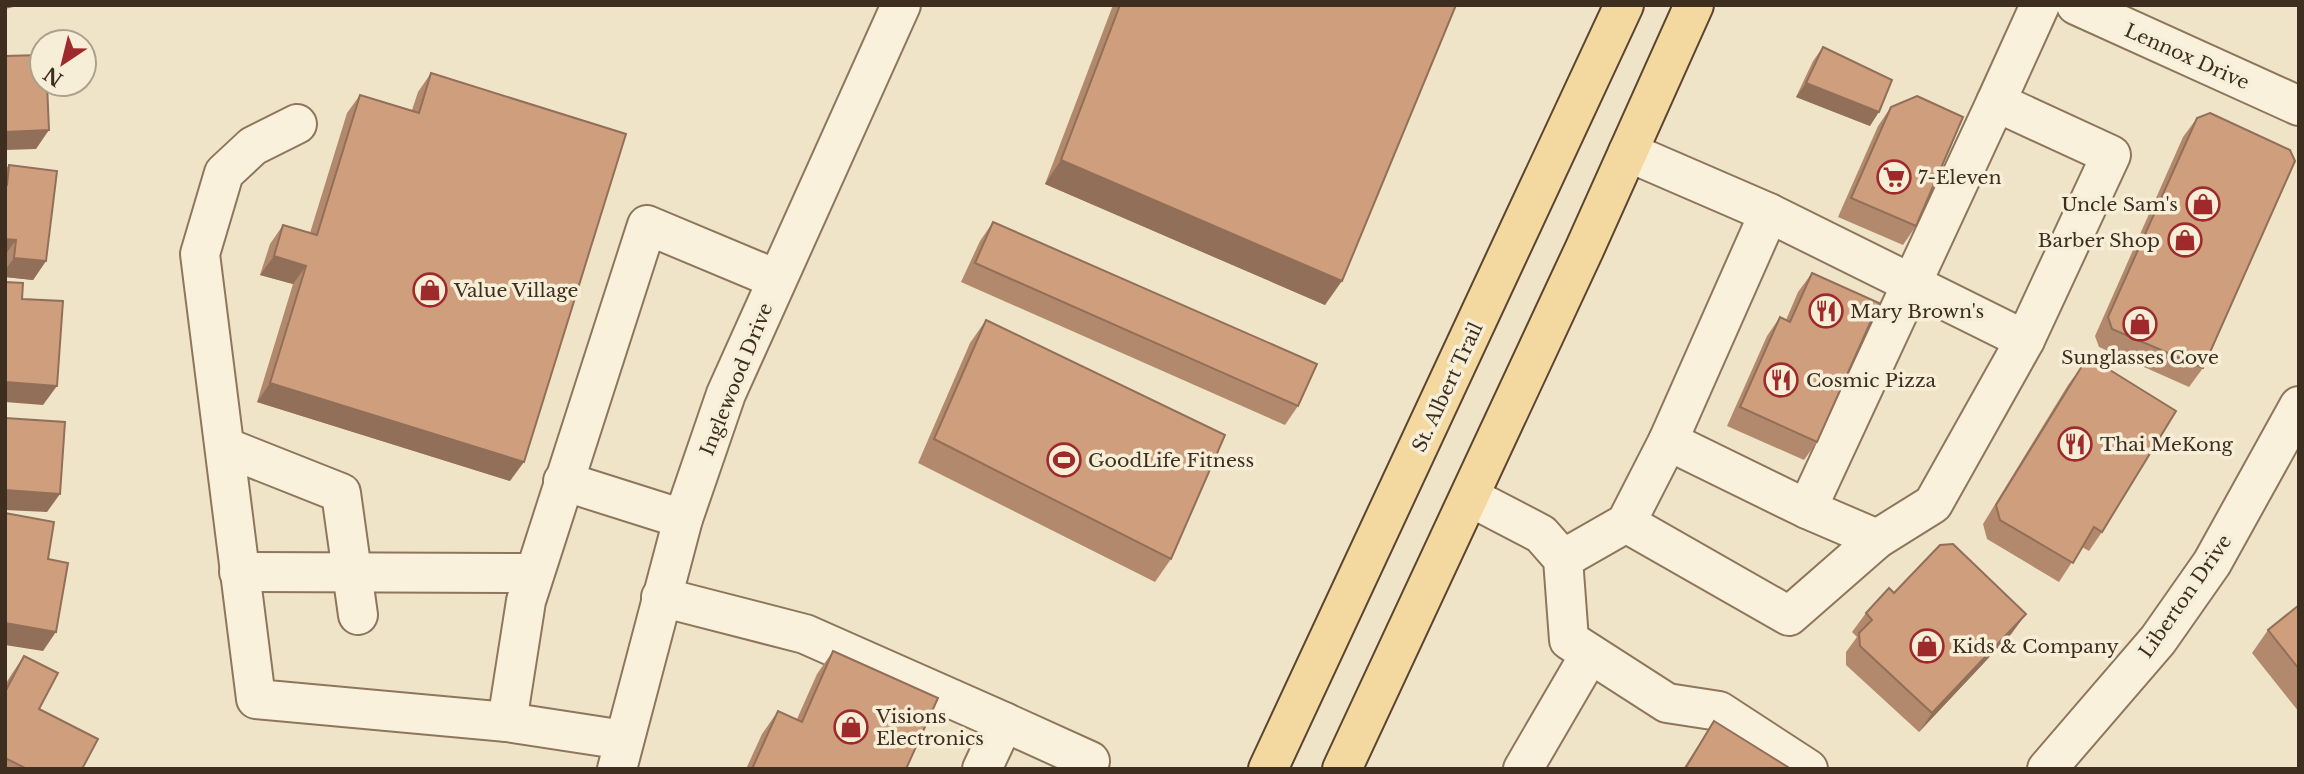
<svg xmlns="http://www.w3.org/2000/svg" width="2304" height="774" font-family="'Libre Baskerville',serif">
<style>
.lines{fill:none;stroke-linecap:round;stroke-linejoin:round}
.minor-casing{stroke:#8d765c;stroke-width:42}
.major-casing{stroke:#5b4430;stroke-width:42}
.minor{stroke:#faf1dc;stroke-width:38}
.major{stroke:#f3d9a0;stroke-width:38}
.wall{fill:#b2896c}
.shaded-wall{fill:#916f58}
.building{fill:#cf9f7d;stroke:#916f58;stroke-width:2}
.labels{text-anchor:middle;stroke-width:7;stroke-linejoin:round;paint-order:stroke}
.street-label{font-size:19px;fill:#3d2e20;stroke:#f7eed8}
.poi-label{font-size:19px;fill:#3d2e20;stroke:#f7eed8;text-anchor:start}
</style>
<rect width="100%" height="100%" fill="#f0e4c8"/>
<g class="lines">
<defs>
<g id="minor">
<path d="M2076 5 2299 106"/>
<path d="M1996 102 2040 5"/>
<path d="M297 124 253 146 224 173 200 254 256 699 507 722 624 740"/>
<path d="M1668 441 1807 509 1996 102 2111 155 2025 340"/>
<path d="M225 447 341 493 358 615"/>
<path d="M563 481 683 519"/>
<path d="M1470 497 1541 534 1563 559 1569 640 1667 703 1719 711 1808 769"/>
<path d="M1807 509 1877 539"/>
<path d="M1626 523 1789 616 1877 539 1933 504 2025 340 1769 213"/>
<path d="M1563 559 1626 523 1668 441 1769 213 1628 152"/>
<path d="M239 572 534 573"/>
<path d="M661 597 805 634 1004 722 982 769"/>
<path d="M507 722 526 601 647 225 776 279"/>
<path d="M1004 722 1090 761"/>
<path d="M617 769 683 519 726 394 901 5"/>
<path d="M1523 769 1590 654"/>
<path d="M2047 769 2158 640 2212 563 2299 406"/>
</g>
<g id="major">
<path d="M1268 769 1624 5"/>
<path d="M1342 769 1584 250 1694 5"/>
</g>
</defs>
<use href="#minor" class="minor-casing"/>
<use href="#major" class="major-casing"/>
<use href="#minor" class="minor"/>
<use href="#major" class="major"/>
</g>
<g class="wall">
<path d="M1113 5H1456L1325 305 1045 184Z"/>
<path d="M1823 47 1870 126 1796 97 1813 61Z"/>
<path d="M431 73 510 481 257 402 293 284 260 275 270 244 283 225 310 233 347 113 360 95 412 110 418 92Z"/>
<path d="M1891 107 1916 226 1903 245 1838 217 1878 126Z"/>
<path d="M2197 118 2203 368 2189 387 2099 347 2095 336 2183 137Z"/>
<path d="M9 165 46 261 33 280 5 277V170Z"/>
<path d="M993 222 1298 406 1285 425 961 282 980 241Z"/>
<path d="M1812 273 1817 442 1804 460 1727 426 1767 336 1780 317 1786 320 1798 292Z"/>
<path d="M986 320 1171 559 1155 582 918 463 970 343Z"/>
<path d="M2082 366 2102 532 2089 551 2082 547 2059 582 1987 539 1983 524 2068 385Z"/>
<path d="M1894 593 2012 633 1919 732 1846 665V652L1857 637 1852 632 1866 613Z"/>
<path d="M2299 605V712L2252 653 2268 630Z"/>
<path d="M833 651 906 769H746L762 734 778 711 797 719 817 674Z"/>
<path d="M24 656 39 709 82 769H5V685L11 675Z"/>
<path d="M1714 721 1791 769H1683Z"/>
</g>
<g class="shaded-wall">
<path d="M5 5H22L5 9Z"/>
<path d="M1806 83 1879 112 1870 126 1796 97Z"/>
<path d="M49 130 36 149 5 150V132Z"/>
<path d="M1061 160 1342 281 1325 305 1045 184Z"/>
<path d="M5 239 16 240 5 255Z"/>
<path d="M274 256 306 266 293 284 260 275Z"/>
<path d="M14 258 46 261 33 280 5 277V270Z"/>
<path d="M5 382 57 386 43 405 5 402Z"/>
<path d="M270 383 524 462 510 481 257 402Z"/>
<path d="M5 490 60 494 47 512 5 510Z"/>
<path d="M2026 614 2012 633 1919 732 1932 713Z"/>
<path d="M5 623 56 632 43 651 5 645Z"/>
</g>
<g class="building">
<path d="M1120 5H1456L1342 281 1061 160Z"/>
<path d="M1823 47 1892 80 1879 112 1806 83Z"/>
<path d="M42 55V84H47L49 130 5 132V56Z"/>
<path d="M431 73 626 134 524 462 270 383 306 266 274 256 283 225 317 235 360 95 419 113Z"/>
<path d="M1917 96 1963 117 1916 226 1851 198 1891 107Z"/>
<path d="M2210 113 2290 150 2295 161 2203 368 2112 329 2108 317 2197 118Z"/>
<path d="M9 165 57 171 46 261 14 258 16 240 5 239V185H7Z"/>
<path d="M993 222 1317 364 1298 406 975 263Z"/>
<path d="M1812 273 1879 303 1817 442 1740 407 1780 317 1790 322Z"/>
<path d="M5 282 23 283 22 299 63 301 57 386 5 382Z"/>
<path d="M986 320 1225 435 1171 559 934 439Z"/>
<path d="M2097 362 2176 411 2102 532 2094 527 2073 563 2000 520 1996 505 2082 366Z"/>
<path d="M5 418 65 422 60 494 5 490Z"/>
<path d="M5 513 54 522 48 559 68 563 56 632 5 623Z"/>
<path d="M1953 544 2026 614 1932 713 1860 646 1859 633 1872 620 1866 613 1889 588 1894 593 1940 545Z"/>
<path d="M2299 605V669L2268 630Z"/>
<path d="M833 651 938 698 906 769H752L778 711 802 722Z"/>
<path d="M24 656 58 673 39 709 98 739 82 769H27L5 758V692Z"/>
<path d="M1714 721 1791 769H1685Z"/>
</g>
<defs>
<symbol id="supermarket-ring" viewBox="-11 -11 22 22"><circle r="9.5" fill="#f7eed8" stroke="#9e2a2b" stroke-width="1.5"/><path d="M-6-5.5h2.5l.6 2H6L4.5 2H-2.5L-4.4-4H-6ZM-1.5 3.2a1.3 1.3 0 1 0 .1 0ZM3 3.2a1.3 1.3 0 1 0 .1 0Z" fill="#9e2a2b"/></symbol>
<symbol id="shop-ring" viewBox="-11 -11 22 22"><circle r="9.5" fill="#f7eed8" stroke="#9e2a2b" stroke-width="1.5"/><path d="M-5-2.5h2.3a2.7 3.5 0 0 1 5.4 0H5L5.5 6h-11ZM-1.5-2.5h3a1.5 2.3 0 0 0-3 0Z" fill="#9e2a2b"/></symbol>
<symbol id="restaurant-ring" viewBox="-11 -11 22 22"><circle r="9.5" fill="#f7eed8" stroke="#9e2a2b" stroke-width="1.5"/><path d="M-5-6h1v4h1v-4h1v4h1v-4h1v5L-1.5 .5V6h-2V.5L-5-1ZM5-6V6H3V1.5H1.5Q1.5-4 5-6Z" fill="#9e2a2b"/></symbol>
<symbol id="stadium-ring" viewBox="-11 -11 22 22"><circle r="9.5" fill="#f7eed8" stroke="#9e2a2b" stroke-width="1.5"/><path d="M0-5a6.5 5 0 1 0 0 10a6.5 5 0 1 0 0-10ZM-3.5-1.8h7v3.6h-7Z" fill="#9e2a2b"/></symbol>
</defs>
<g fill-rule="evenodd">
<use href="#supermarket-ring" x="1875" y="158" width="38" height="38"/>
<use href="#shop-ring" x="2184" y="185" width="38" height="38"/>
<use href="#shop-ring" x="2166" y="221" width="38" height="38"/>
<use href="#shop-ring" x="411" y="271" width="38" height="38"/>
<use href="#restaurant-ring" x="1807" y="292" width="38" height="38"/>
<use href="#shop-ring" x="2121" y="305" width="38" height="38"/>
<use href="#restaurant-ring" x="1762" y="361" width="38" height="38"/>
<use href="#restaurant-ring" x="2056" y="425" width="38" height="38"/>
<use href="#stadium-ring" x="1045" y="441" width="38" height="38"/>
<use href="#shop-ring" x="1908" y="627" width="38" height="38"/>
<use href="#shop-ring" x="832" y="708" width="38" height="38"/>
</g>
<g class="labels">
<g class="street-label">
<text transform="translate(2187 56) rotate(24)" y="7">Lennox Drive</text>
<text transform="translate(736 379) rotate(-68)" y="7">Inglewood Drive</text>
<text transform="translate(1447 387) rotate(-65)" y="7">St. Albert Trail</text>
<text transform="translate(2185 596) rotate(-55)" y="7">Liberton Drive</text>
</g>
<g class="poi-label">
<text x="1918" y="184">7-Eleven</text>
<text x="2178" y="211" text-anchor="end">Uncle Sam's</text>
<text x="2160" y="247" text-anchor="end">Barber Shop</text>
<text x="454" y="297">Value Village</text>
<text x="1850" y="318">Mary Brown's</text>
<text x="2140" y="364" text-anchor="middle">Sunglasses Cove</text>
<text x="1806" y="387">Cosmic Pizza</text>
<text x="2100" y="451">Thai MeKong</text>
<text x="1088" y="467">GoodLife Fitness</text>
<text x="1952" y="653">Kids &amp; Company</text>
<text x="876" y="723">Visions<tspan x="876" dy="22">Electronics</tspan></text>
</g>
</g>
<rect width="2304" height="774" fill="none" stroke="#3d2e20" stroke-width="14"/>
<g transform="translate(63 63) rotate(215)"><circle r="33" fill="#f7eed8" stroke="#ada18e" stroke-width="2"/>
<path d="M0-5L12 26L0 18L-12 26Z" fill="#9e2a2b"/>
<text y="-10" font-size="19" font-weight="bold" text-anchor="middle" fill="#3d2e20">N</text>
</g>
</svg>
